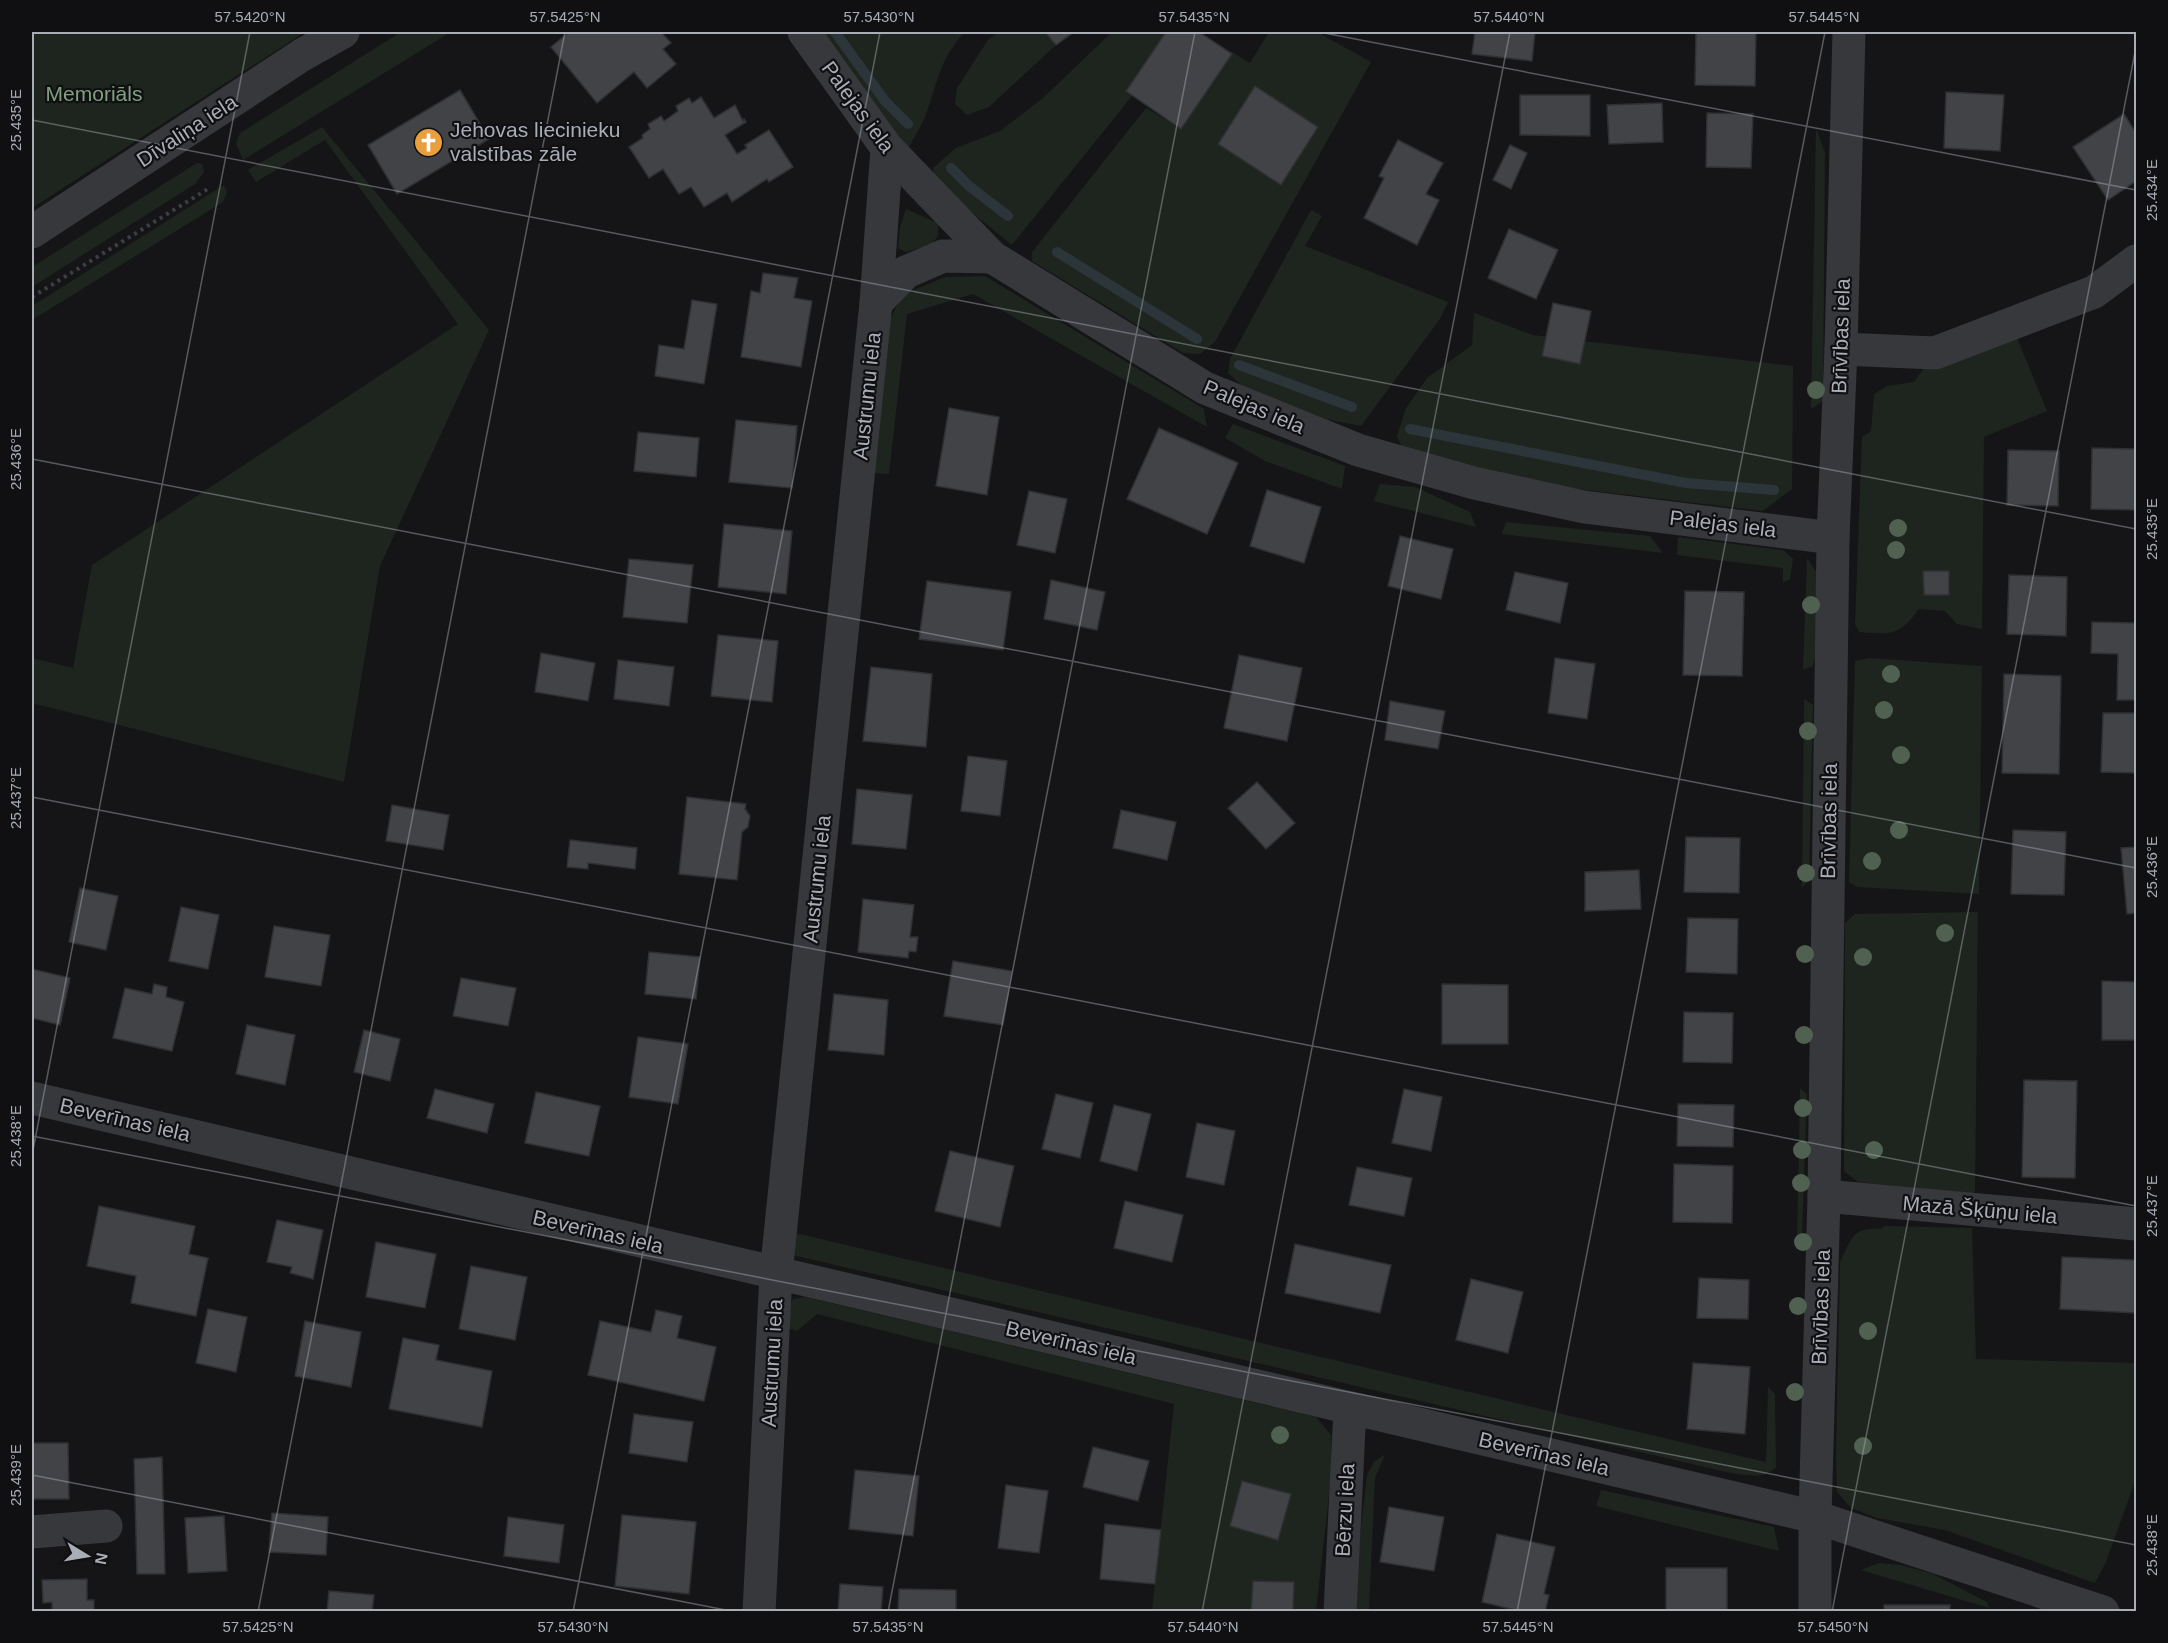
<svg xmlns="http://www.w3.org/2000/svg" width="2168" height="1643" font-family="Helvetica,sans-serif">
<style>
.green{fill:#1d251e}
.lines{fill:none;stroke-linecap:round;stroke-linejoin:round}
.stream{stroke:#2c353a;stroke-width:10}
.building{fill:#424347;stroke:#2f3033;stroke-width:1.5}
.path{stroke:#3c3f43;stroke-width:4;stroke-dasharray:3 4.5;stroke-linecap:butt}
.minor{stroke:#36383c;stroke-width:33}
.tree{fill:#506151}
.ticks{fill:none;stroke:#a8adb6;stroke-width:1.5;stroke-opacity:0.45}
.labels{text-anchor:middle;stroke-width:4.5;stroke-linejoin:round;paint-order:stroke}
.park-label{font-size:21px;fill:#81a080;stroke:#101012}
.street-label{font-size:21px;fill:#a8adb6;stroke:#101012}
.poi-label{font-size:21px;fill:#a8adb6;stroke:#101012;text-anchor:start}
.neatline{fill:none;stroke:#a8adb6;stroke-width:2}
.ticks-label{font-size:15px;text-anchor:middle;fill:#a8adb6}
</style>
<rect width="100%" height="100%" fill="#151517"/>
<g class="green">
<path d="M32 32H305L32 208Z"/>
<path d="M401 32H451L243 160 236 143 240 133Z"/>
<path d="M817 32H965C938 60 938 84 925 117 921 127 914 137 909 147L891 136Z"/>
<path d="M998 32H1045L1056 45 989 107 967 115 955 104 957 88 988 40Z"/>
<path d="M1112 32H1166L1126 91 1132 96 1012 245 934 182 933 168 956 148 1000 131 1043 98Z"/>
<path d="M1269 32H1317L1371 62 1215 342 1200 354 1183 353 1032 261V252L1146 108 1181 129 1232 54 1203 35 1250 63Z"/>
<path d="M322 127 489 330 380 566 344 782 32 703V658L73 668 92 565 458 324 325 140 256 182 248 170Z"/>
<path d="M1816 128 1825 152 1823 401 1811 409Z"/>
<path d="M197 163 202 164 204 172 195 184 32 287V267Z"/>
<path d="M224 185 227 193 223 202 32 320V306Z"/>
<path d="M906 209 938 223V236L931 245 906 252 898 248 900 227Z"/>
<path d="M1311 210 1322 216 1305 246 1448 302 1440 319 1361 426 1325 419 1243 387 1228 373 1230 359Z"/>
<path d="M985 276 1204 409 1207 427 973 294 907 314 889 474 872 473 887 326 902 295 945 277Z"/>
<path d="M1474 313 1533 335 1793 366 1792 489 1763 511 1544 485 1402 448 1397 436 1406 408 1427 378 1472 345Z"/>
<path d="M2013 328 2047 411 1984 437 1982 629 1957 624 1945 611 1919 609C1899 637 1890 634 1859 632L1855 624 1862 437 1871 431 1874 394 1887 386 1914 382 1929 361Z"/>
<path d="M1233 424 1345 466 1342 489 1265 461 1225 438Z"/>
<path d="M1380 484 1415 487 1470 512 1476 527 1374 501Z"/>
<path d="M1506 522 1650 536 1663 553 1502 534Z"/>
<path d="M1678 537 1783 550 1793 559 1790 579 1783 583V568L1677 555Z"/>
<path d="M1807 558 1818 575 1816 655 1812 667 1803 669Z"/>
<path d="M1869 658 1982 666 1979 894 1857 887 1849 882 1855 661Z"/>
<path d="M1804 699 1813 705 1809 880 1802 888Z"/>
<path d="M1978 912 1975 1194 1858 1182 1844 1171 1845 923 1855 914Z"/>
<path d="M1800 1088 1807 1094 1802 1235 1797 1242Z"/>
<path d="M1885 1226 1972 1228 1976 1359 2136 1363V1479L2106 1562 2095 1583 1945 1530 1877 1518 1851 1508 1837 1492 1836 1455 1840 1262C1852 1238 1852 1227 1881 1229Z"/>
<path d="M795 1234 804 1235 1766 1462 1768 1387 1775 1394 1776 1467C1764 1481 1743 1474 1726 1472L792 1255Z"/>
<path d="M805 1297 1316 1417 1331 1435V1477L1316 1611H1152L1174 1404 817 1314 797 1331 785 1327 786 1312 793 1299Z"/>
<path d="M1385 1454 1375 1478 1369 1611 1356 1612 1359 1545 1367 1475 1374 1462Z"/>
<path d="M1601 1490 1774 1527 1779 1551 1596 1506Z"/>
<path d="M1879 1563 1901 1565 1933 1574 1987 1602 1989 1608 1861 1570Z"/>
</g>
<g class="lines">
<g class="stream">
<path d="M835 32 885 101 908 124"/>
<path d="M951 168 969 186 1008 216"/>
<path d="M1057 252 1197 339"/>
<path d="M1239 365 1352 407"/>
<path d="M1410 429 1686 483 1774 490"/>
</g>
</g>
<g class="building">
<path d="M569 32H661L671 43 663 49 676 64 647 88 634 72 597 103 551 47Z"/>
<path d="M1045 32H1074L1056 45Z"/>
<path d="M1166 32H1199L1232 54 1181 129 1126 91Z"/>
<path d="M1475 32H1535L1532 61 1472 54Z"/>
<path d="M1696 32H1756L1755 86 1695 85Z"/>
<path d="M1255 86 1318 127 1281 185 1218 144Z"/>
<path d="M460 90 489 139 397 194 368 145Z"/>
<path d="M1946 92 2004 95 2000 151 1944 148Z"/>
<path d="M1520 95H1590V136L1520 135Z"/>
<path d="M701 97 714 118 735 105 743 121 744 119 746 122 725 135 737 154 747 148 745 145 769 130 793 167 769 182 767 179 732 202 727 193 704 207 691 187 679 194 663 169 649 178 629 147 643 138 642 135 650 129 648 124 661 116 664 121 678 111 676 106 689 98 692 103Z"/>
<path d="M1662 103 1663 142 1609 144 1607 105Z"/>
<path d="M1707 113 1753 114 1751 168 1706 167Z"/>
<path d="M2124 114 2136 133V181L2108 200 2073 147Z"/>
<path d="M1398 140 1443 163 1426 194 1439 200 1417 245 1364 218 1384 178 1379 176Z"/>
<path d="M1510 145 1527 153 1511 189 1493 180Z"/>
<path d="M1509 229 1558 250 1536 299 1488 278Z"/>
<path d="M763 273 798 278 794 298 812 301 801 367 741 357 751 291 760 293Z"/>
<path d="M692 300 717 304 704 384 655 376 659 345 684 349Z"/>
<path d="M1553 303 1591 311 1580 364 1542 356Z"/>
<path d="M949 408 999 417 987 495 936 486Z"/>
<path d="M736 420 797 426 792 488 729 482Z"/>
<path d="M1159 428 1238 463 1207 534 1127 499Z"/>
<path d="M638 432 699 438 696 477 634 471Z"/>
<path d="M2092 448 2136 449V510L2091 509Z"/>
<path d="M2008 450 2059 451 2058 506 2007 505Z"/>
<path d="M1267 490 1321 507 1304 563 1250 546Z"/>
<path d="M1029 491 1067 499 1055 553 1017 545Z"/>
<path d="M724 524 792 531 786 594 718 587Z"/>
<path d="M1400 536 1453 549 1441 599 1388 586Z"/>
<path d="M629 559 693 565 687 623 623 617Z"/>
<path d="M1923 571H1949V595H1924Z"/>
<path d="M1515 572 1568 583 1560 623 1506 610Z"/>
<path d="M2009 575 2067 577 2066 636 2007 634Z"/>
<path d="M1051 580 1105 592 1097 630 1044 619Z"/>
<path d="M927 581 1011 592 1003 650 919 639Z"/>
<path d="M1685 591 1744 592 1742 676 1683 675Z"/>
<path d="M2092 622 2136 623V700H2117L2118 654 2091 653Z"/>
<path d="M718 635 778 641 772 702 711 696Z"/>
<path d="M541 653 595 663 588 701 535 692Z"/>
<path d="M1239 655 1302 668 1287 741 1224 728Z"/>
<path d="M1555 658 1595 664 1587 719 1548 713Z"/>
<path d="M618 660 674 667 669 706 614 699Z"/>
<path d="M871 667 932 674 926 747 863 741Z"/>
<path d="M2004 674 2061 676 2059 774 2002 773Z"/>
<path d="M1390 701 1445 711 1438 749 1385 740Z"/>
<path d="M2103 713H2136V773L2101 772Z"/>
<path d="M968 756 1007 761 1000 816 961 811Z"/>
<path d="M1257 782 1295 823 1266 849 1228 808Z"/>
<path d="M857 789 912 795 906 849 852 844Z"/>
<path d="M687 797 746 804 745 809 750 816 748 827 742 832 737 880 679 874Z"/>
<path d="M392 805 449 815 443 850 386 841Z"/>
<path d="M1121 810 1176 822 1167 860 1113 848Z"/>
<path d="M2013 830 2066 832 2064 895 2011 894Z"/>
<path d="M1686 837 1740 838 1739 893 1684 892Z"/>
<path d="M570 840 637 848 635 869 588 863V869L567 867Z"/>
<path d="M2136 847V913L2127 914 2121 848Z"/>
<path d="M1639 870 1641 909 1585 911V872Z"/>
<path d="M80 888 118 896 106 950 69 942Z"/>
<path d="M863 899 914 905 910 937H918L916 952 909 951 908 958 858 952Z"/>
<path d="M181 907 219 915 208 969 169 961Z"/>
<path d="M1688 918 1738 919 1737 974 1686 972Z"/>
<path d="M274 926 330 935 321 986 265 977Z"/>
<path d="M649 952 700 957 696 999 645 994Z"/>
<path d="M953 961 1012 971 1003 1025 944 1016Z"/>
<path d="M32 969 70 978 60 1025 32 1018Z"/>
<path d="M461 978 516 988 508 1026 453 1016Z"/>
<path d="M2102 981 2136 982V1040H2102Z"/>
<path d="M154 984 167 987 166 997 184 1002 172 1051 113 1038 125 988 152 994Z"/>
<path d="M1442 984 1508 985V1044H1442Z"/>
<path d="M834 994 888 1000 884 1055 828 1050Z"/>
<path d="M1684 1012 1733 1013 1732 1063 1683 1062Z"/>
<path d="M247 1025 295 1035 285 1085 236 1074Z"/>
<path d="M364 1030 400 1039 390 1081 354 1072Z"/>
<path d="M638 1037 688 1044 678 1104 629 1097Z"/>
<path d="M2024 1080 2077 1081 2075 1178 2022 1177Z"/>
<path d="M435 1089 494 1104 487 1133 427 1118Z"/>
<path d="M1404 1089 1442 1097 1431 1151 1392 1143Z"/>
<path d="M536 1092 600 1106 589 1156 525 1143Z"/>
<path d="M1056 1094 1093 1103 1080 1158 1042 1149Z"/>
<path d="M1678 1104 1734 1105 1733 1147 1677 1146Z"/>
<path d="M1114 1105 1151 1114 1137 1171 1100 1161Z"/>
<path d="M1197 1123 1235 1131 1224 1185 1186 1177Z"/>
<path d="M950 1151 1014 1166 1000 1227 935 1211Z"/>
<path d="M1674 1164 1733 1166 1732 1223 1673 1222Z"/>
<path d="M1357 1167 1412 1178 1404 1216 1349 1205Z"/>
<path d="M1125 1201 1183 1215 1172 1262 1114 1248Z"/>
<path d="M99 1206 195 1226 189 1254 208 1258 196 1316 131 1303 136 1276 87 1266Z"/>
<path d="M277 1220 323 1230 313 1279 290 1273 292 1267 267 1262Z"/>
<path d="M376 1242 436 1254 425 1308 366 1297Z"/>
<path d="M1295 1244 1391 1265 1380 1313 1285 1293Z"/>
<path d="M2062 1257 2136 1260V1313L2060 1309Z"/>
<path d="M471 1266 527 1277 515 1340 459 1329Z"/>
<path d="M1699 1278 1749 1280 1748 1319 1697 1318Z"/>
<path d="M1471 1279 1523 1292 1508 1353 1456 1340Z"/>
<path d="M208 1309 247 1317 236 1372 196 1363Z"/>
<path d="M656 1310 682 1316 677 1338 716 1347 704 1401 588 1375 600 1321 651 1332Z"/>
<path d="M305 1321 361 1332 351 1387 295 1376Z"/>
<path d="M403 1338 439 1345 436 1360 492 1371 482 1427 389 1409Z"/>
<path d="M1693 1363 1750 1367 1745 1434 1687 1429Z"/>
<path d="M634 1414 693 1422 687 1462 629 1453Z"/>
<path d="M32 1443H68L69 1499H32Z"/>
<path d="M1093 1447 1149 1461 1138 1501 1083 1487Z"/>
<path d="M162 1457 165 1574H137L134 1459Z"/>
<path d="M855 1470 919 1476 913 1536 849 1529Z"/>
<path d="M1242 1481 1291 1494 1278 1540 1230 1526Z"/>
<path d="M1006 1485 1048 1491 1039 1553 998 1548Z"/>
<path d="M1389 1507 1444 1517 1434 1571 1380 1562Z"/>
<path d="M272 1513 328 1517 326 1555 269 1552Z"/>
<path d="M622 1515 696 1522 689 1594 615 1586Z"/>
<path d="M224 1516 227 1571 188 1573 185 1518Z"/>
<path d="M508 1517 564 1525 559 1563 504 1556Z"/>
<path d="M1105 1524 1161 1530 1155 1584 1100 1579Z"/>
<path d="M1497 1534 1555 1547 1544 1594 1549 1595 1545 1612H1523L1482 1602Z"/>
<rect x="1666" y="1568" width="61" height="44"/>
<path d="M87 1579V1600H94V1612H52V1602L43 1603 42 1580Z"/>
<path d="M1253 1581 1294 1582 1293 1612H1251Z"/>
<path d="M840 1584 883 1587 881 1612H838Z"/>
<path d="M899 1589 956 1590V1612H898Z"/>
<path d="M329 1591 374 1595 372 1612H327Z"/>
<rect x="1884" y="1605" width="66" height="7"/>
</g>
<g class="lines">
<path class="path" d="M32 297 211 187"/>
<g class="minor">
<path d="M804 32 887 148 992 257 1205 388 1358 450 1474 483 1584 507 1833 538"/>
<path d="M32 232 302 55 343 32"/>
<path d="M876 303 906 272 943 256 992 257"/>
<path d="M1841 349 1935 353 2094 292 2136 261"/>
<path d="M32 1098 1815 1517 2103 1612"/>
<path d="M1824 1196 2136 1224"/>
<path d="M32 1532 106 1526"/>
<path d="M759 1612 776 1274 876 303 887 148"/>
<path d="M1340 1612 1350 1408"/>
<path d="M1815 1612V1517L1824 1196 1833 538 1841 349 1849 32"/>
</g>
</g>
<g class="tree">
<circle cx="1816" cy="390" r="9"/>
<circle cx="1898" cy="528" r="9"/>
<circle cx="1896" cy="550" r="9"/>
<circle cx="1811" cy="605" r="9"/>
<circle cx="1891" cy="674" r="9"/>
<circle cx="1884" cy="710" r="9"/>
<circle cx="1808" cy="731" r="9"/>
<circle cx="1901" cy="755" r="9"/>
<circle cx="1899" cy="830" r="9"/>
<circle cx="1872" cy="861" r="9"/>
<circle cx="1806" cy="873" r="9"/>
<circle cx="1945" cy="933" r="9"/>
<circle cx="1805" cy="954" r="9"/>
<circle cx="1863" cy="957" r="9"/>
<circle cx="1804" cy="1035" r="9"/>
<circle cx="1803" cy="1108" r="9"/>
<circle cx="1802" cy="1150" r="9"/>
<circle cx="1874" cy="1150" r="9"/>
<circle cx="1801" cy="1183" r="9"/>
<circle cx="1803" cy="1242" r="9"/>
<circle cx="1798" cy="1306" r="9"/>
<circle cx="1868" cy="1331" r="9"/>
<circle cx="1795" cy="1392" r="9"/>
<circle cx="1280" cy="1435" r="9"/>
<circle cx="1863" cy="1446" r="9"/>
</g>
<path class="ticks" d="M1319 32 2136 190M32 120 2136 529M32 459 2136 868M32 797 2136 1206M32 1136 2136 1545M32 1155 250 32M32 1475 736 1612M258 1612 565 32M573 1612 880 32M888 1612 1195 32M1202 1612 1510 32M1517 1612 1825 32M1832 1612 2136 47"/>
<defs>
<symbol id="church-disc" viewBox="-11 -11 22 22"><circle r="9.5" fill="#e89f3c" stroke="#101012"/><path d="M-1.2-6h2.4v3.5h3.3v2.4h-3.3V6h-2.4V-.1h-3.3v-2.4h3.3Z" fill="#fff"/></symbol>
</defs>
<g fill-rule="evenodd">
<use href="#church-disc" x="412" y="126" width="33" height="33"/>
</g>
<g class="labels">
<g class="park-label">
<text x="94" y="101">Memoriāls</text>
</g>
<g class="street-label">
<text transform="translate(858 107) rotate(54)" y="7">Palejas iela</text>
<text transform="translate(187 131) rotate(-33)" y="7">Dīvaliņa iela</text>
<text transform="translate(1841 336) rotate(-88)" y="7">Brīvības iela</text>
<text transform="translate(867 396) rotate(-84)" y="7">Austrumu iela</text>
<text transform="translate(1254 407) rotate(23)" y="7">Palejas iela</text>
<text transform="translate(1723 524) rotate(7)" y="7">Palejas iela</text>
<text transform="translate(1829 821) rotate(-89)" y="7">Brīvības iela</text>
<text transform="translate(817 879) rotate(-84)" y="7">Austrumu iela</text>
<text transform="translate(125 1120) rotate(13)" y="7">Beverīnas iela</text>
<text transform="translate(1980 1210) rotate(5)" y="7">Mazā Šķūņu iela</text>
<text transform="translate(598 1232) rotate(13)" y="7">Beverīnas iela</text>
<text transform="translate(1821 1307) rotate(-88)" y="7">Brīvības iela</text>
<text transform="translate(1071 1343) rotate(13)" y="7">Beverīnas iela</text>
<text transform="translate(772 1363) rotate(-87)" y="7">Austrumu iela</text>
<text transform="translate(1544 1454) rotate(13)" y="7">Beverīnas iela</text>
<text transform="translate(1345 1510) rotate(-87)" y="7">Bērzu iela</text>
</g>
<g class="poi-label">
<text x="450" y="137">Jehovas liecinieku<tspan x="450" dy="24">valstības zāle</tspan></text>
</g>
</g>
<rect width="2168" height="1643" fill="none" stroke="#101012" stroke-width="66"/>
<g transform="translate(87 1556) rotate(101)" stroke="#101012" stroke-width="4.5" paint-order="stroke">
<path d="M0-4.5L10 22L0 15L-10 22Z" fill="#a8adb6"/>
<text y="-9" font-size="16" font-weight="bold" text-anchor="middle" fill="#a8adb6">N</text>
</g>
<rect x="33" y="33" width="2102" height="1577" class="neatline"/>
<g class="ticks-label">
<text x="250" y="22">57.5420°N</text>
<text x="565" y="22">57.5425°N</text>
<text x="879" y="22">57.5430°N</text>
<text x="1194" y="22">57.5435°N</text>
<text x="1509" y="22">57.5440°N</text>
<text x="1824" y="22">57.5445°N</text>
<text transform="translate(16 120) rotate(-90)" y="5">25.435°E</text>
<text transform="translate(2152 190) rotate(-90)" y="5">25.434°E</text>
<text transform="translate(16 459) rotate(-90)" y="5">25.436°E</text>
<text transform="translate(2152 529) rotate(-90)" y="5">25.435°E</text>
<text transform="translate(16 798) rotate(-90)" y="5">25.437°E</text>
<text transform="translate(2152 867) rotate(-90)" y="5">25.436°E</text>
<text transform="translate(16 1136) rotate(-90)" y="5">25.438°E</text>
<text transform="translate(2152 1206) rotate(-90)" y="5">25.437°E</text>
<text transform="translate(16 1475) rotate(-90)" y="5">25.439°E</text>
<text transform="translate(2152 1545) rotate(-90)" y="5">25.438°E</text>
<text x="258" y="1632">57.5425°N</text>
<text x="573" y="1632">57.5430°N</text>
<text x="888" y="1632">57.5435°N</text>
<text x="1203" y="1632">57.5440°N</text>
<text x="1518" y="1632">57.5445°N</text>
<text x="1833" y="1632">57.5450°N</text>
</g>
</svg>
